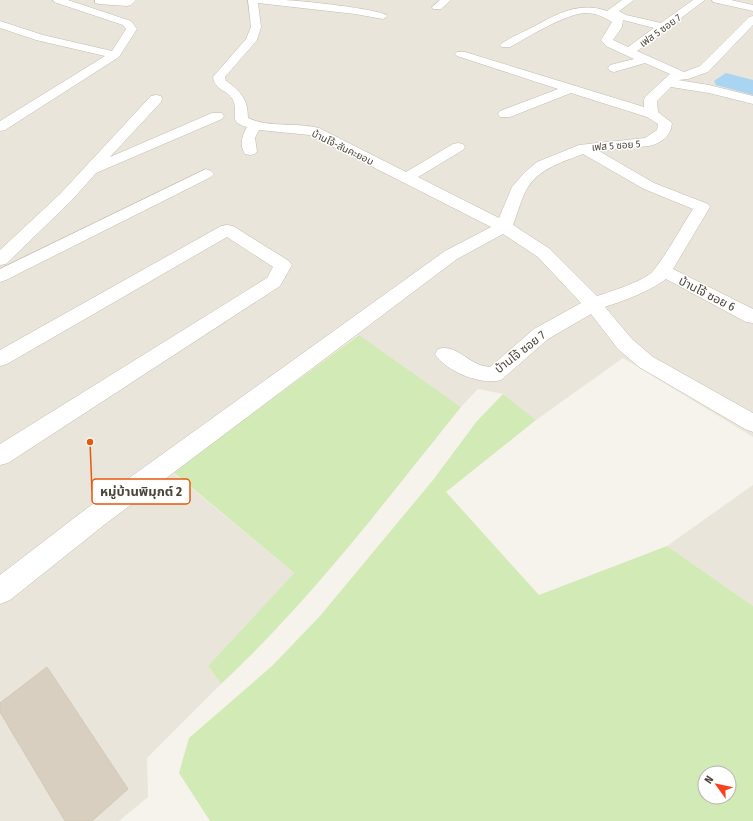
<svg xmlns="http://www.w3.org/2000/svg" width="753" height="821" font-family="'Fira Sans Condensed','Noto Sans Thai',sans-serif">
<style>
.residential{fill:#eae5da}
.green{fill:#d2eab5;fill-rule:evenodd}
.water{fill:#a9d4f2}
.building{fill:#d8cfc1;stroke:#d3c7b4}
.lines{fill:none;stroke-linecap:round;stroke-linejoin:round}
.minor-casing{stroke:#c2bbae;stroke-width:1}
.minor{fill:#fff;fill-rule:evenodd}
.labels{text-anchor:middle;stroke-width:3;stroke-linejoin:round;paint-order:stroke}
.far-street-label{font-size:10px;fill:#4b4439;stroke:#fff}
.street-label{font-size:12px;fill:#4b4439;stroke:#fff}
.leader{fill:none;stroke:#e8590c;stroke-width:1.5}
.callout-dot{fill:#e8590c;stroke:#fff;stroke-width:1.5}
.callout{fill:#fff;stroke:#e8590c;stroke-width:1.5}
.callout-label{font-size:13px;text-anchor:middle;font-weight:bold;fill:#4b4439}
</style>
<rect width="100%" height="100%" fill="#f6f3ec"/>
<g class="residential">
<path d="M0 0H753V437L623 358 536 420 503 394 478 389 461 407 358 335 173 473 294 573 208 666 221 684 147 758 148 797 119 821H0Z"/>
<path d="M753 485V606L667 546Z"/>
</g>
<g class="green">
<path d="M359 335 461 407C384 503 310 601 221 684L208 666 294 573 173 472Z"/>
<path d="M503 394 536 420 446 492 539 595 667 546 753 606V821H210L179 773 189 738 272 666 320 616 433 480 477 421ZM705 773H729V797H705Z"/>
</g>
<path class="water" d="M726 73 753 80V95L716 85 714 81Z"/>
<path class="building" d="M47 667 128 789 92 821H65L0 712V703Z"/>
<g class="lines">
<defs>
<g id="minor">
<path d="M53 0H68L131 21 137 29 119 57 5 130 0 131V121L105 56 36 40 0 28V21L43 35 112 51 126 29 123 25 54 2Z"/>
<path d="M95 0H136L131 5 127 6 99 4 95 3Z"/>
<path d="M248 0C259 0 271 0 282 0 296 0 382 9 388 16L383 19 355 14 258 3 261 27 257 40 225 77 226 81C241 91 248 100 248 118 269 128 296 122 319 128L406 172 453 144 458 143 463 144 465 147 463 150 418 177 499 218 512 187 525 172 537 162 579 145 645 138 657 130 658 124 647 117 571 93 510 117H500L498 114 500 111 558 89 457 56 455 54 457 52H465L644 107V100L645 97 670 74 645 63 614 72 610 71 608 68 610 65 634 59 606 46 601 40 612 22C604 17 596 13 586 13 567 13 528 37 510 47H502L500 45 502 43C512 37 523 32 533 27 557 14 579 1 607 11L622 0H634L619 11 626 15 661 23 693 0H705L637 51 684 72 700 66 749 17 753 16V25L708 72 688 79 678 80 709 85 753 96V104L709 93 671 87 657 101 658 112 672 123C671 136 662 143 649 146L599 151 654 183 708 204 710 207 673 269 753 309V323L746 322 666 279C648 292 626 300 605 307L632 339 653 357 753 413V432L745 429 639 367 618 349 591 314 548 339 501 380C482 386 445 371 435 354L438 349C453 344 464 358 478 364 481 366 486 366 490 367L534 329 581 303 538 257 503 234 457 259 104 525 10 600 0 604V575L86 509 445 251 491 227 310 135 259 130 255 138 257 151 255 154 250 155 245 154C239 145 242 136 247 127 227 122 239 114 233 100 227 89 215 91 213 77L246 39 251 27ZM623 20 654 28 628 47 613 40 622 27ZM583 154 644 189 693 209C680 229 667 254 653 271 645 281 609 292 597 296L550 249 513 225C518 213 521 198 528 187 540 168 563 162 583 154Z"/>
<path d="M440 0H451L441 9H433L432 7Z"/>
<path d="M712 0H731L753 5V11L713 2Z"/>
<path d="M156 95 161 96 162 99 161 102 110 157 212 113H222L224 116 222 119 96 173 72 200 6 264 0 265V250L60 194 151 96Z"/>
<path d="M206 169 211 171 214 174 211 177 6 280 0 282V269Z"/>
<path d="M227 225 233 226 289 261 292 265 280 286 8 463 0 465V444L267 278 273 267 227 237 7 364 0 366V350L221 226Z"/>
</g>
</defs>
<use href="#minor" class="minor-casing"/>
<use href="#minor" class="minor"/>
</g>
<g class="labels">
<g class="far-street-label">
<text transform="translate(660 30) rotate(-36)" y="4">เฟส 5 ซอย 7</text>
<text transform="translate(616 145) rotate(-4)" y="4">เฟส 5 ซอย 5</text>
<text transform="translate(343 147) rotate(26)" y="4">บ้านโจ้-สันคะยอม</text>
</g>
<g class="street-label">
<text transform="translate(707 294) rotate(27)" y="4">บ้านโจ้ ซอย 6</text>
<text transform="translate(520 352) rotate(-38)" y="4">บ้านโจ้ ซอย 7</text>
</g>
</g>
<path class="leader" d="M90 442L92 491"/>
<circle class="callout-dot" cx="90" cy="442" r="4"/>
<rect class="callout" x="92" y="479" width="98" height="25" rx="4"/>
<g class="callout-label">
<text x="141" y="496">หมู่บ้านพิมุกต์ 2</text>
</g>
<g transform="translate(717 785) rotate(303)"><circle r="19" fill="#ffffff" stroke="#b7b4b0"/>
<path d="M0-3L7 15L0 10L-7 15Z" fill="#fc3f1d"/>
<text y="-6" font-size="11" font-weight="bold" text-anchor="middle" fill="#4b4439">N</text>
</g>
</svg>
